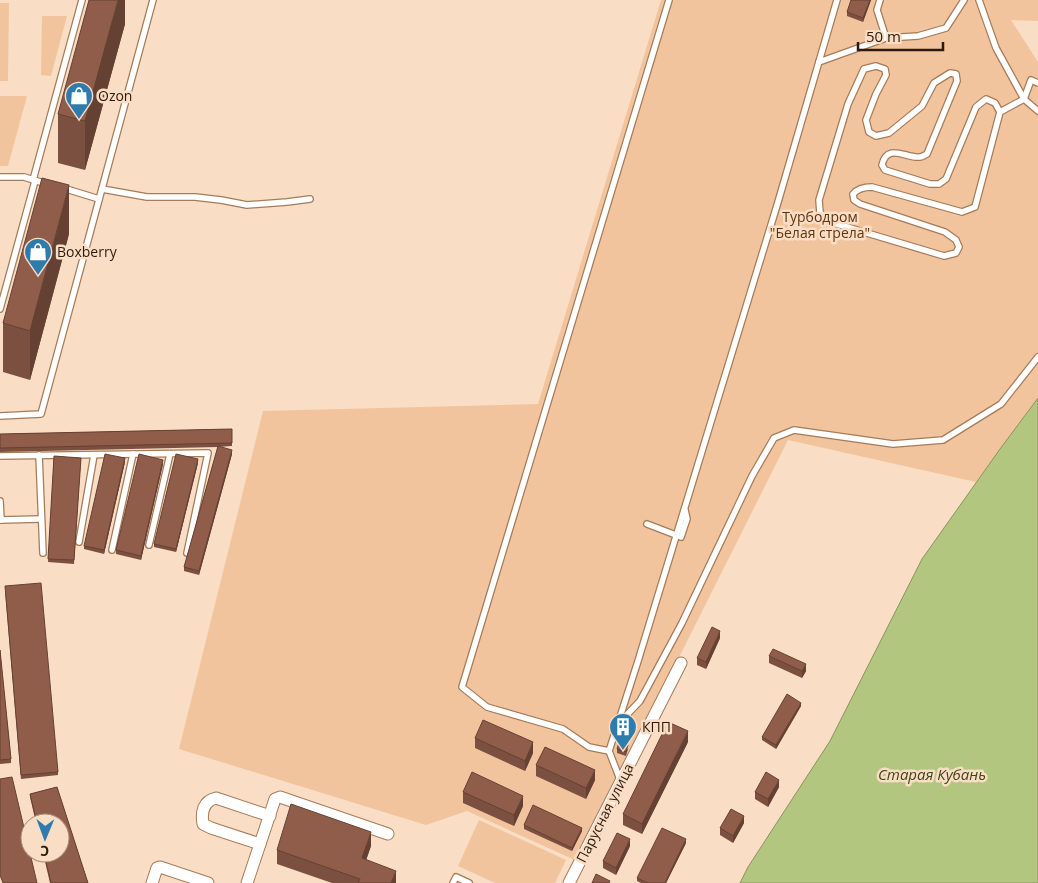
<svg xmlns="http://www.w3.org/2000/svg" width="1038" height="883" font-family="'Open Sans',sans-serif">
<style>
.green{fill:#f2c49e}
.water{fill:#b2c680;stroke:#8a935d}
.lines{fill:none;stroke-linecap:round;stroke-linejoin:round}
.service-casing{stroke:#a67b57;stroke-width:8}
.minor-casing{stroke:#a67b57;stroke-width:13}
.service{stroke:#fff;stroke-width:5.5}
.minor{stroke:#fff;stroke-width:11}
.wall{fill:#7c5040}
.shaded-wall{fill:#654134}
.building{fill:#905d4a;stroke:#654134}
.labels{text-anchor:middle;stroke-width:5;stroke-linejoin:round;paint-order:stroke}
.poi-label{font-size:14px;fill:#2c1b0c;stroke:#f9ddc5;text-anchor:start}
.park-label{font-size:14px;fill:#5d3610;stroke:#f9ddc5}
.street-label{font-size:14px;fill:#2c1b0c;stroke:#f9ddc5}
.water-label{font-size:15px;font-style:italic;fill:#3b4714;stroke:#f9ddc5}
</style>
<rect width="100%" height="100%" fill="#f9ddc5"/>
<g class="green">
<path d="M661 0H1038V21L1011 20 1038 62V398L976 482 788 440 577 861 467 811 426 825 179 749 263 411 538 404Z"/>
<path d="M0 3H9L8 81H0Z"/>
<path d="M42 16H67L51 76 41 75Z"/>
<path d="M0 96H27L8 166H0Z"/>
<path d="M479 820 566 860 555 883H495L458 866Z"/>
</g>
<path class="water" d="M1038 398V883H740L748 867 830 741 922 559 1000 449Z"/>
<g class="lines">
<defs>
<g id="service">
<path d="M880 0 877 10 886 38"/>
<path d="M979 0 996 48 1024 99 1038 111"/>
<path d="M819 62 886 38 918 36 946 28 964 0"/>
<path d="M876 66 885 69 886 75 876 94 866 120 869 132 876 136 889 133 922 106 934 83 950 73 956 74 957 81 927 154C925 155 922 157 920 157 907 159 887 142 882 165L885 170 930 184H939L946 179 976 107 986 99 995 103 1000 112 975 207 962 212 872 187C865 187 858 188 853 194L854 200 860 204 945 232 956 240 959 247 956 253 944 256 830 222 820 213 819 200 848 104 864 69Z"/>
<path d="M1000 112 1024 99 1031 80 1038 83"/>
<path d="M0 177H24L47 184"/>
<path d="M33 180 82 0"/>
<path d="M63 188 99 199"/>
<path d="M102 189 147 197H195L221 200 247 205 287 202 310 199"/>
<path d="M0 309 35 181"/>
<path d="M0 416 41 414 153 0"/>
<path d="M39 455 43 553"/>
<path d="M0 456 208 453 187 553"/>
<path d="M0 501 1 520"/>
<path d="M0 520 41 519"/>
<path d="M647 524 681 537 687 519 685 510"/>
<path d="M79 542 94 455"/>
<path d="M149 545 170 454"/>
<path d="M112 550 133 454"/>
<path d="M619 723 640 701 682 623 752 476 774 438 794 430 893 444 943 440 1001 404 1038 357"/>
<path d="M609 751 589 747 563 729 487 707 462 687 669 0"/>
<path d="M621 782 609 751 638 661 778 202 837 0"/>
<path d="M453 883 456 877 469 883"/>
</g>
<g id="minor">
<path d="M260 844 211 828 203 824C201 812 203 801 216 798L270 816"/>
<path d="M152 883 157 868 160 867 208 883"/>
<path d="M247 883 275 799 280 797 388 834"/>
<path d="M569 883 681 663"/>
</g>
</defs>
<use href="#service" class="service-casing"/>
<use href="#minor" class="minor-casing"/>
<use href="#service" class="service"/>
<use href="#minor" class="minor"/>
</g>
<g class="wall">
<path d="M125 0V24L85 170 58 163V114Z"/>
<path d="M851 0H871L863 22 847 16V12Z"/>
<path d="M69 234 30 380 3 372V323Z"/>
<path d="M232 429V446L218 447 232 454 199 575 184 571V567L218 447 0 452V434Z"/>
<path d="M54 456 81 458 74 564 48 562Z"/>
<path d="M125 462 104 554 84 549V546Z"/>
<path d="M198 463 176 552 154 547V544Z"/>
<path d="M163 464 141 560 116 554V550Z"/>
<path d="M5 590 58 772V775L21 779Z"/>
<path d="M720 638 706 669 697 665V658Z"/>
<path d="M0 650 11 759V763L0 764Z"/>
<path d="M769 656 806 671 802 678 769 663Z"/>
<path d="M801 706 776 749 762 740V737Z"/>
<path d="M475 738 533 753 525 771 475 748Z"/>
<path d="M688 742 642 834 623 825V814Z"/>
<path d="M617 749H628L626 756 617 753Z"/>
<path d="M536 765 595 780 586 799 536 776Z"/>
<path d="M57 787 88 883H50L43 853H60V823H36L30 797V794Z"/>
<path d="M779 787 768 807 755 799V792Z"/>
<path d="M463 792 523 806 514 826 463 803Z"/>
<path d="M744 823 733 843 720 835V828Z"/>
<path d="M524 825 582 831 572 851 524 829Z"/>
<path d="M686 843 666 883H641L637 881V878Z"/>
<path d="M371 846 366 860 396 883H332L277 864V850Z"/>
<path d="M630 846 616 875 603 868V861Z"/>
</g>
<g class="shaded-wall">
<path d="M118 0H125V24L85 170V121Z"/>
<path d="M870 0H871L863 22V18Z"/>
<path d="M69 185V234L30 380V331Z"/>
<path d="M232 450V454L199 575V571Z"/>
<path d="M125 458V462L104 554V550Z"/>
<path d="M198 459V463L176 552V549Z"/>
<path d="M163 460V464L141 560V556Z"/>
<path d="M720 631V638L706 669V662Z"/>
<path d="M806 664V671L802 678V671Z"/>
<path d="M801 703V706L776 749V745Z"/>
<path d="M688 731V742L642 834V824Z"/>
<path d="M533 742V753L525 771V761Z"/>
<path d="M595 770V780L586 799V788Z"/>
<path d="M779 780V787L768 807V799Z"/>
<path d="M523 796V806L514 826V815Z"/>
<path d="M744 816V823L733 843V836Z"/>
<path d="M582 828V831L572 851V848Z"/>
<path d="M371 832V846L362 872V858Z"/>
<path d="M630 839V846L616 875V868Z"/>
<path d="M686 839V843L666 883H665Z"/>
<path d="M396 871V883H391Z"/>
</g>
<g class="building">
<path d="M89 0H118L85 121 58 114Z"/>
<path d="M851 0H870L863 18 847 12Z"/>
<path d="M42 178 69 185 30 331 3 323Z"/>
<path d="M232 429V443L0 448V434Z"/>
<path d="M218 446 232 450 199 571 184 567Z"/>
<path d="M105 454 125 458 104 550 84 546Z"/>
<path d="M139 454 163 460 141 556 116 550Z"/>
<path d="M176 454 198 459 176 549 154 544Z"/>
<path d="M54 456 81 458 74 560 48 559Z"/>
<path d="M41 583 58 772 21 775 5 586Z"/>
<path d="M712 627 720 631 706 662 697 658Z"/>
<path d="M773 649 806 664 802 671 769 656Z"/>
<path d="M0 650 11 759 0 760Z"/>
<path d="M787 694 801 703 776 745 762 737Z"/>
<path d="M483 720 533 742 525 761 475 738Z"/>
<path d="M668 722 688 731 642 824 623 814Z"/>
<path d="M619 742 628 745 626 752 617 749Z"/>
<path d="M545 747 595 770 586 788 536 765Z"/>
<path d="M472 772 523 796 514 815 463 792Z"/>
<path d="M766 772 779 780 768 799 755 792Z"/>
<path d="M12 777 37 883H3L0 875V779Z"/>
<path d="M57 787 88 883H51L44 853H60V823H37L30 794Z"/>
<path d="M291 804 371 832 362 858 396 871 391 883H358L360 879 277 850Z"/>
<path d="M533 805 582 828 572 848 524 825Z"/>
<path d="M731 809 744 816 733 836 720 828Z"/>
<path d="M662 828 686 839 665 883H648L637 878Z"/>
<path d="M617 833 630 839 616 868 603 861Z"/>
<path d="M596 874 610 881 609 883H592Z"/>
</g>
<defs>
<symbol id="shop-pin" viewBox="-11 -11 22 30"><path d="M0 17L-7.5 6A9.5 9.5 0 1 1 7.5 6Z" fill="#2e7cae" stroke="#f9ddc5"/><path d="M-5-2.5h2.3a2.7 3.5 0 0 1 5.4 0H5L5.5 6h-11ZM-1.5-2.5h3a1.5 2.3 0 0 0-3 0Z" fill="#fff"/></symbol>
<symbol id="building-pin" viewBox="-11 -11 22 30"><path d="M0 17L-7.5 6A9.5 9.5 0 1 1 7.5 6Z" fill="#2e7cae" stroke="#f9ddc5"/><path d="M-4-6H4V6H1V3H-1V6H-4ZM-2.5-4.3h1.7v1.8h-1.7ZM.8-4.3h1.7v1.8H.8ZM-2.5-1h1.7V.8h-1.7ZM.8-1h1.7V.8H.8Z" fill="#fff"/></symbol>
</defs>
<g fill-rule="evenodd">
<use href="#shop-pin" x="63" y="80" width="32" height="43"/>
<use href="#shop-pin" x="22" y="236" width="32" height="43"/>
<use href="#building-pin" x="607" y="711" width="32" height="43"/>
</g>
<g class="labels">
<g class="poi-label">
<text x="98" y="101">Ozon</text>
<text x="57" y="257">Boxberry</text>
<text x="642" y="732">КПП</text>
</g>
<g class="park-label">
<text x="820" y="222">Турбодром<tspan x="820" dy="16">"Белая стрела"</tspan></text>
</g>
<g class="street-label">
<text transform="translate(605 813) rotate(-63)" y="5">Парусная улица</text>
</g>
<g class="water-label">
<text x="932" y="780">Старая Кубань</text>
</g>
</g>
<g transform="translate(45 838) rotate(181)"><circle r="24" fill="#f9ddc5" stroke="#a78f7b"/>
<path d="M0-4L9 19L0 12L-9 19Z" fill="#2e7cae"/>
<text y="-8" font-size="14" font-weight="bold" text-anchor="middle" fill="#2c1b0c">С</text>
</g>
<path d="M858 42v8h85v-8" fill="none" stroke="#2c1b0c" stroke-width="2.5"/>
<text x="866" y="42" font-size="15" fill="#2c1b0c" stroke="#f9ddc5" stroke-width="4" paint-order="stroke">50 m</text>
</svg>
